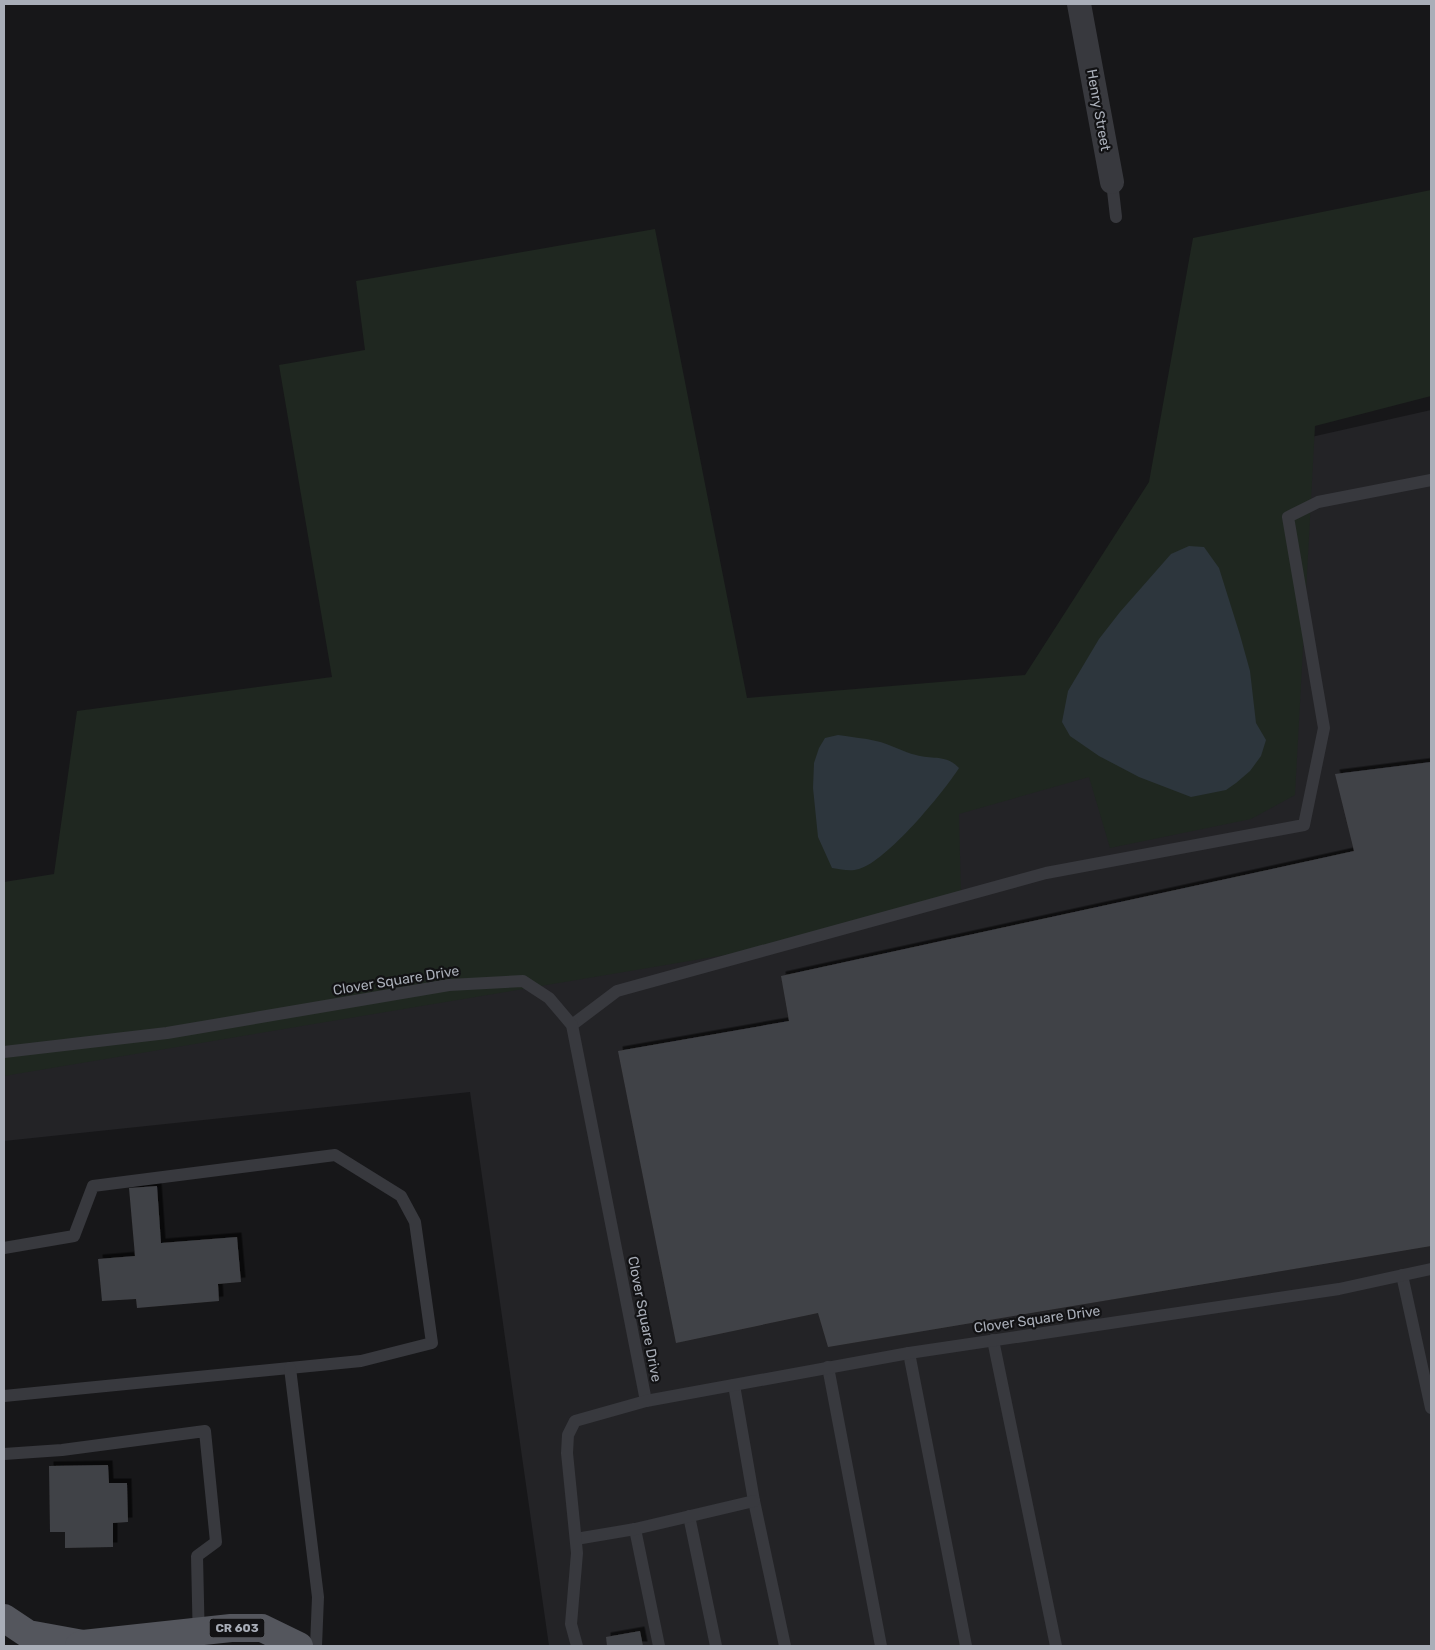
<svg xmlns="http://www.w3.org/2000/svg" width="1435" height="1650" font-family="Rubik,sans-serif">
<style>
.built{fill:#232326}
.green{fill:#1f2720}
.water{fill:#2d363d}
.building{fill:#414246;filter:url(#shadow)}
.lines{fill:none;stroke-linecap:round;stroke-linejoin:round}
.service{stroke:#38393e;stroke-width:12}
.minor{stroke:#38393e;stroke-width:24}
.primary{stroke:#54565d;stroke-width:28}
.labels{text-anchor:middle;stroke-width:4.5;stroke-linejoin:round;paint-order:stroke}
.shield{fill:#121214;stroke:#7c7f87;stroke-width:1}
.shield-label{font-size:12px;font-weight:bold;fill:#a9aeb8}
.street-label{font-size:14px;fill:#a9aeb8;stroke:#121214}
</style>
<defs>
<filter id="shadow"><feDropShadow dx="4.5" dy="-4.5" stdDeviation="0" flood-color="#0009"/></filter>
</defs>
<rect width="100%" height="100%" fill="#171719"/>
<path class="built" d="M1431 410V1646H549L470 1092 4 1141V1021L829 904 1249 451Z"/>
<path class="green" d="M1431 190V396L1315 426 1295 795 1251 819 1110 848 1089 777 959 814 961 896 803 942 4 1076V882L54 874 77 711 332 677 279 365 365 350 356 281 655 229 747 698 1025 675 1149 482 1193 238Z"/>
<g class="water">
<path d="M1189 546 1204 547 1219 568 1240 635 1250 671 1256 723 1266 740 1261 756 1250 771 1236 783 1226 790 1191 797 1139 777 1099 756 1070 736 1062 722 1068 691 1099 639 1120 612 1171 554Z"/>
<path d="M838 735C850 737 864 738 876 741 890 744 903 752 916 755 933 760 946 754 959 768 943 793 887 861 859 869 849 872 842 869 832 868L818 837 813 788 814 763 819 748 825 738Z"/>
</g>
<g class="building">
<path d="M1431 762V1246L828 1347 818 1313 676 1343 618 1051 789 1021 781 976 1354 851 1335 774Z"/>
<path d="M157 1186 161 1243 237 1237 241 1282 218 1284 219 1301 137 1308 136 1299 102 1301 98 1259 135 1256 129 1188Z"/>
<path d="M108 1465 109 1483H127L128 1522 113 1523V1547L65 1548V1532H50L49 1466Z"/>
<path d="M640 1631 643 1646H607L606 1637Z"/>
</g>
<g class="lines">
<g class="service">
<path d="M1112 182 1116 217"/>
<path d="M572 1025 617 991 1046 873 1304 825 1324 728 1288 517 1318 502 1431 480"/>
<path d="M4 1052 167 1033 449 985 523 981 549 998 572 1025 646 1401"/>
<path d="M4 1248 74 1236 93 1186 335 1155 401 1196 415 1222 432 1343 361 1361 4 1396"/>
<path d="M1402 1275 1431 1408"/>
<path d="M993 1340 1056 1646"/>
<path d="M909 1353 966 1646"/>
<path d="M828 1367 881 1646"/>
<path d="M290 1368 318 1597 316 1646"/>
<path d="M734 1385 754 1501 785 1646"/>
<path d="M4 1454 62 1450 205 1431 216 1542 197 1556 199 1646"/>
<path d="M689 1516 716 1646"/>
<path d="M635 1529 659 1646"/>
<path d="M576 1539 635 1529 754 1501"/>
<path d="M577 1646 571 1624 577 1553 567 1453 568 1435 575 1421 646 1401 909 1353 1339 1289 1431 1269"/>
</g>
<path class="minor" d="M1079 4 1112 182"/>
<g class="primary">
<path d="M4 1618 28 1634 83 1644"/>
<path d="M79 1646 83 1644 231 1628H262L299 1646"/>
</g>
</g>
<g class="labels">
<rect class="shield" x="209.5" y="1618.5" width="55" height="19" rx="4"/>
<g class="shield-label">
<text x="237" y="1632">CR 603</text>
</g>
<g class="street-label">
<text transform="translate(1099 110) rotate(80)" y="5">Henry Street</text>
<text transform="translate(396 980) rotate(-9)" y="5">Clover Square Drive</text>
<text transform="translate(645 1319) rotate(79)" y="5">Clover Square Drive</text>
<text transform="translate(1037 1319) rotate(-8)" y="5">Clover Square Drive</text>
</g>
</g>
<rect width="1435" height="1650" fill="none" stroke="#a9aeb8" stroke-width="10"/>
</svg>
